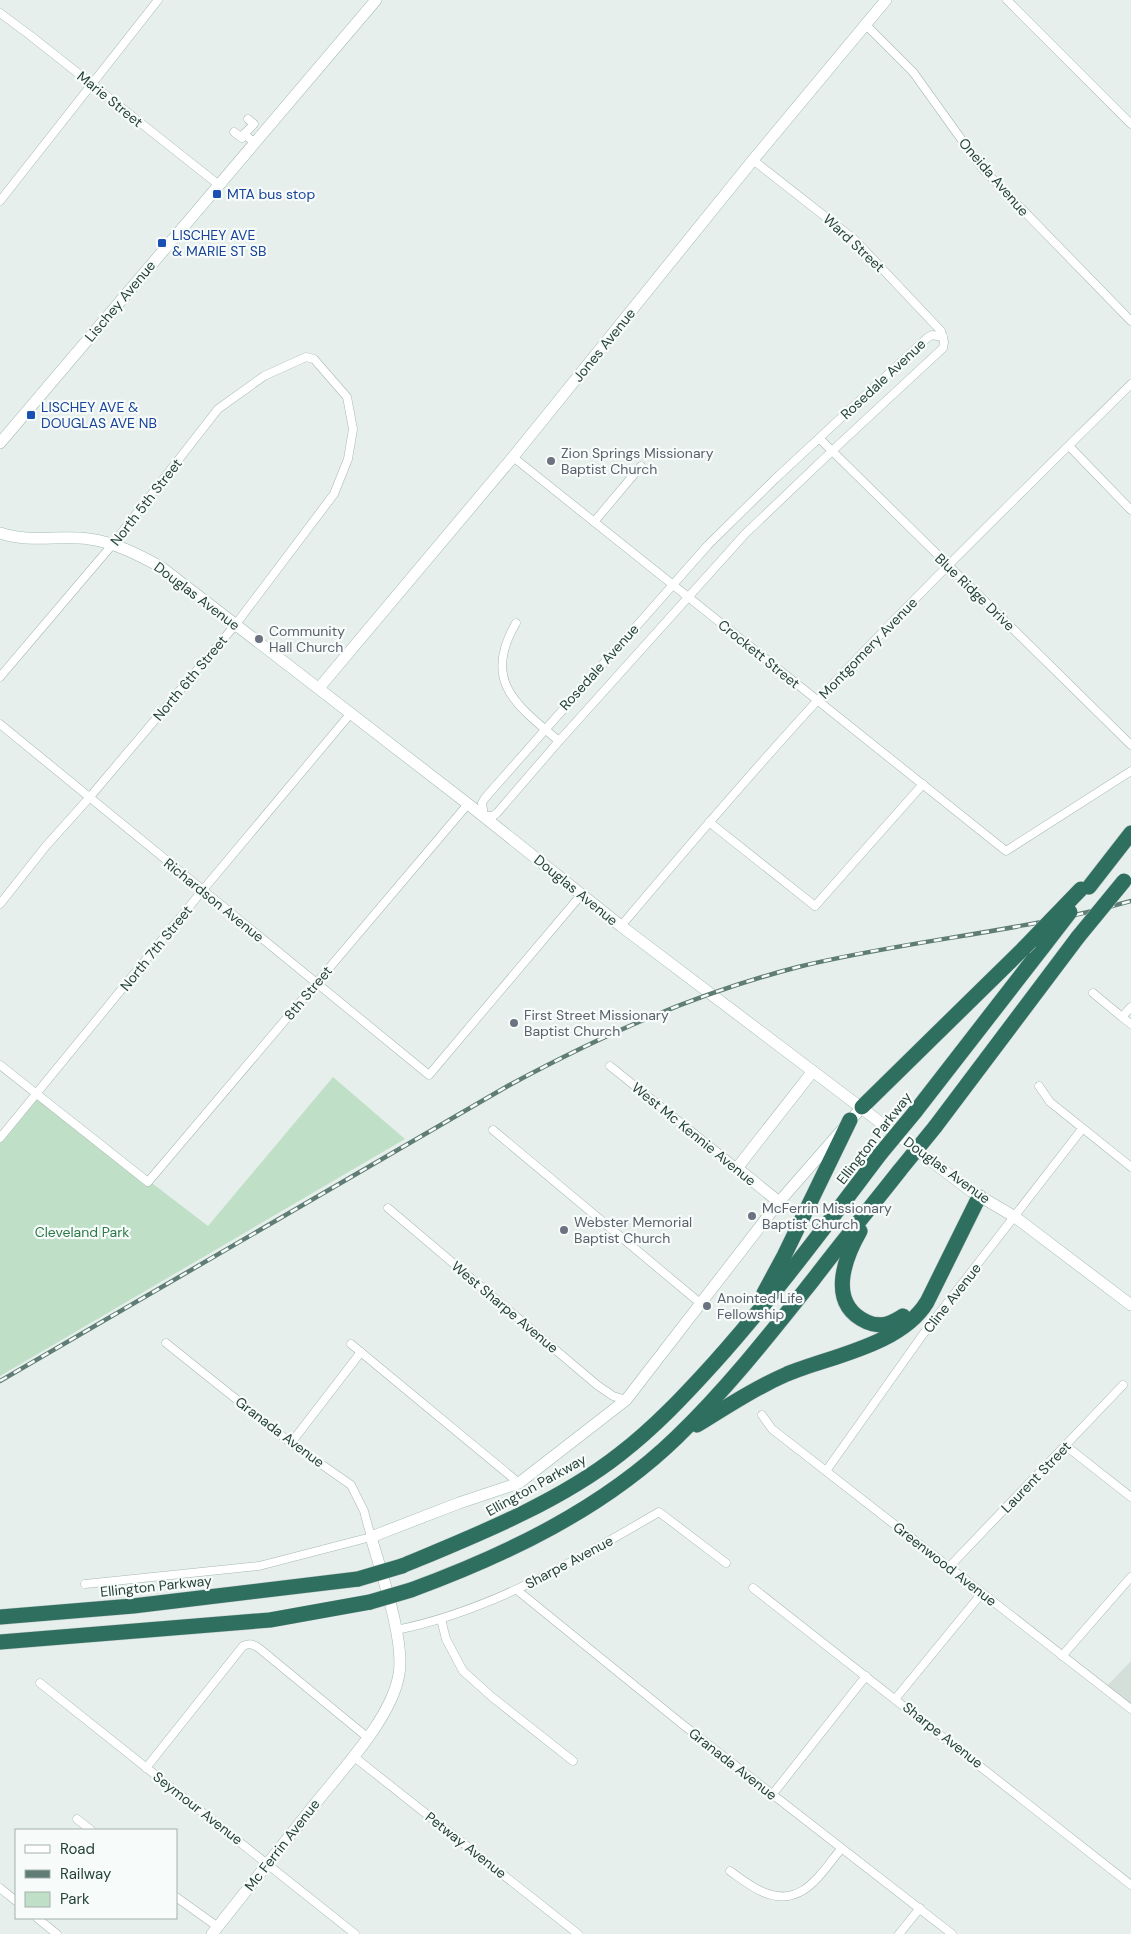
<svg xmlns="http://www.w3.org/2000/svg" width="1131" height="1934" font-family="'DM Sans',sans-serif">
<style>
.built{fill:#d4dfda}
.green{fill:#bfe0c7}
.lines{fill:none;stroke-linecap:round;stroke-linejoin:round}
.street-casing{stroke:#a8b8b2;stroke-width:9}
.secondary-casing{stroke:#a4bbb2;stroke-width:12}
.highway-casing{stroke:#c2cac8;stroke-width:16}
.street{stroke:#fff;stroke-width:8}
.secondary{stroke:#fff;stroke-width:11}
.highway{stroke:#2f6f60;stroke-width:15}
.rail-casing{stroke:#5f7d74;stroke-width:4.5}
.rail{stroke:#f7fbf9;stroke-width:2.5;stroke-dasharray:8;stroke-linecap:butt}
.highway-bridge-casing{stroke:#c2cac8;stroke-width:16;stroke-linecap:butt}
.highway-bridge{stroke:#2f6f60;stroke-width:15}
.transit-dot{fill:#1a4fb4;stroke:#f7fbf9;stroke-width:2}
.worship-dot{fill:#6b7280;stroke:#f7fbf9;stroke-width:2}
.labels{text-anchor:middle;stroke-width:4.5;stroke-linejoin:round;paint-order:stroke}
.street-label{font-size:14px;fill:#244239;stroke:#f7fbf9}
.transit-label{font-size:14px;fill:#164399;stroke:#f7fbf9;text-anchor:start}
.worship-label{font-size:14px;fill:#5b616d;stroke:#f7fbf9;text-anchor:start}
.park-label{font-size:14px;fill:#2d7a49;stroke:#f7fbf9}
</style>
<rect width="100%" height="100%" fill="#e6efeb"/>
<path class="built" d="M1131 1661V1709L1104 1689Z"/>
<path class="green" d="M333 1077 405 1139 0 1376V1138L37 1095 208 1226Z"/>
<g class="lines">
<defs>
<g id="street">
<path d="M1007 0 1131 124"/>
<path d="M0 13 31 36 219 185"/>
<path d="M866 25 913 72 982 168 1131 321"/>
<path d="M248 119 254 124 244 134 255 143"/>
<path d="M234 132 242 138 244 134"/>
<path d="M753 160 855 240 941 331 944 342 943 348 832 451 745 534 559 741 497 813 493 816H484L482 803 485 798 708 545 775 479 927 338 932 335 943 337"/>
<path d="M0 201 158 0"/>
<path d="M820 439 1131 745"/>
<path d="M1069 446 1131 510"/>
<path d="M513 457 1006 851 1131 771"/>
<path d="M594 522 641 466"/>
<path d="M516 623C482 681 516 705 559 741"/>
<path d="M0 677 112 545 218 409 264 376 306 357 314 359 347 397 353 429 348 459 334 494 236 624 89 798 46 846 0 904"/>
<path d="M0 724 429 1075 581 895"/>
<path d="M709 822 815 906 923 784"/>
<path d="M621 926C685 850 750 774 817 701 919 592 1025 489 1131 384"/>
<path d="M1093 993 1122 1017"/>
<path d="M1131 1007 1122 1017 1131 1024"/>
<path d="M0 1065 148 1182 468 804"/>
<path d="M610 1066 737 1168"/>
<path d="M1039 1086 1050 1102 1131 1167"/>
<path d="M493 1130 700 1303"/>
<path d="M0 1138 202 891 351 713"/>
<path d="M388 1208 597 1385 613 1396 626 1400"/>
<path d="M351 1344 519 1483"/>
<path d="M762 1415 772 1429 1131 1709"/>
<path d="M291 1443 361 1352"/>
<path d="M1066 1446 1131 1497"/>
<path d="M826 1471 924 1333 1082 1129"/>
<path d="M949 1567 1123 1385"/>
<path d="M85 1584 259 1566 371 1537 364 1511 351 1485 291 1443 166 1343"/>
<path d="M753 1588 1131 1885"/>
<path d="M517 1590 682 1724 952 1934"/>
<path d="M441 1619 446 1639 463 1671 492 1697 573 1761"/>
<path d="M396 1630C491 1611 577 1560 659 1512L726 1563"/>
<path d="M1062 1656 1131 1577"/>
<path d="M40 1683 355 1934"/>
<path d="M896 1698 982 1593"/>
<path d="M353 1756 578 1934"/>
<path d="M146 1768 243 1646C250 1643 253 1644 260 1649L367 1737"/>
<path d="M772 1795 866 1676"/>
<path d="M77 1819 91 1830"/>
<path d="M730 1871C740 1878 751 1887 763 1892 802 1909 820 1874 841 1849"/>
<path d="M0 1888 16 1901"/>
<path d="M176 1897 218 1927"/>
<path d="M37 1918 57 1934"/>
<path d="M899 1934 920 1908"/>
</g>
<g id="secondary">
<path d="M0 443 376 0"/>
<path d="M0 533C29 543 59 535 89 539 114 542 139 555 161 567L468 804 621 926 971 1191 1015 1217 1131 1305"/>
<path d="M319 688 513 457 753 160 886 0"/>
<path d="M779 1202 737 1168 813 1071"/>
<path d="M212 1934C245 1892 278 1851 311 1809 339 1773 392 1719 399 1674 405 1640 381 1572 371 1537L459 1503 519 1483 626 1400 779 1202 862 1107"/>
</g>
<g id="highway">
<path d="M1089 887 1131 833"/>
<path d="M862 1107 1024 948"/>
<path d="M915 1112 1043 947"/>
<path d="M935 1127 1078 937"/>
<path d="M860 1231C844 1259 827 1304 867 1322 880 1328 891 1324 903 1316"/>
<path d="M764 1293 784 1256 850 1120"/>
<path d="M697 1425C726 1407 755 1388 787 1374 831 1356 901 1345 927 1302L979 1197"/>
<path d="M402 1566C474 1536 558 1503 620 1454 655 1427 685 1395 714 1363 774 1296 827 1224 881 1153"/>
<path d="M411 1590C506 1555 603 1509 677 1437 727 1389 770 1334 813 1280 841 1243 871 1207 900 1170"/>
<path d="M0 1617 133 1606 358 1579"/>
<path d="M0 1642 270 1620 370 1602"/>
</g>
</defs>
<use href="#street" class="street-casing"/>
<use href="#secondary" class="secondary-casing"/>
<use href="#highway" class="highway-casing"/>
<use href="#street" class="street"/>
<use href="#secondary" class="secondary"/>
<use href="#highway" class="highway"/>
<defs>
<path id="rail" d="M0 1381 506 1087C600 1036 694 994 798 967 908 940 1022 932 1131 901"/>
</defs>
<use href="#rail" class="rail-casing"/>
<use href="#rail" class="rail"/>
<defs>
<g id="highway-bridge">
<path d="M1078 937 1124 881"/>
<path d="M1043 947 1070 912"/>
<path d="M1024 948 1081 889"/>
<path d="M881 1153 915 1112"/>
<path d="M900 1170 935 1127"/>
<path d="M358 1579 402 1566"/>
<path d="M370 1602 411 1590"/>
</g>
</defs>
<use href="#highway-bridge" class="highway-bridge-casing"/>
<use href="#highway-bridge" class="highway-bridge"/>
</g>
<g class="transit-dot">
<rect x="212" y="189" width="10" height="10" rx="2.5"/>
<rect x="157" y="238" width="10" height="10" rx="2.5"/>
<rect x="26" y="410" width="10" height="10" rx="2.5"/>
</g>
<g class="worship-dot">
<circle cx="551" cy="461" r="5"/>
<circle cx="259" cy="639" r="5"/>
<circle cx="514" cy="1023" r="5"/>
<circle cx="752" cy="1216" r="5"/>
<circle cx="564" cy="1230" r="5"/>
<circle cx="707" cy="1306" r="5"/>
</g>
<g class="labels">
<g class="street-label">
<text transform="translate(110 99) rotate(39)" y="5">Marie Street</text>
<text transform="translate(994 177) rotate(49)" y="5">Oneida Avenue</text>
<text transform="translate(854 243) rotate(43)" y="5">Ward Street</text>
<text transform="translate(120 301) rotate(-50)" y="5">Lischey Avenue</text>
<text transform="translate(604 345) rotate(-51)" y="5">Jones Avenue</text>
<text transform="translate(883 379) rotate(-43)" y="5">Rosedale Avenue</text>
<text transform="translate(146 502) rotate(-52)" y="5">North 5th Street</text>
<text transform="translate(975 592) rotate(44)" y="5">Blue Ridge Drive</text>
<text transform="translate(197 596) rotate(37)" y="5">Douglas Avenue</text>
<text transform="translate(868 648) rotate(-46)" y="5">Montgomery Avenue</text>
<text transform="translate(759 654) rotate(39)" y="5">Crockett Street</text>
<text transform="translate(599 667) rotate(-48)" y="5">Rosedale Avenue</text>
<text transform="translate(190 678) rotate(-50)" y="5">North 6th Street</text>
<text transform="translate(576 890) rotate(39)" y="5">Douglas Avenue</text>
<text transform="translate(214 900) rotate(39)" y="5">Richardson Avenue</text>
<text transform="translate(156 948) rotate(-51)" y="5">North 7th Street</text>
<text transform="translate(308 993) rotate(-50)" y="5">8th Street</text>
<text transform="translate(694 1134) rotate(39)" y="5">West Mc Kennie Avenue</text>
<text transform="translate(874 1138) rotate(-52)" y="5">Ellington Parkway</text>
<text transform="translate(947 1170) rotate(36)" y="5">Douglas Avenue</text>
<text transform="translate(952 1298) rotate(-52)" y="5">Cline Avenue</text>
<text transform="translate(505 1307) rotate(40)" y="5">West Sharpe Avenue</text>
<text transform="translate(280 1432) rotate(37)" y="5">Granada Avenue</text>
<text transform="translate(1036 1477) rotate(-46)" y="5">Laurent Street</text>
<text transform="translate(536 1485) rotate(-29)" y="5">Ellington Parkway</text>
<text transform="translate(569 1562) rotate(-28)" y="5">Sharpe Avenue</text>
<text transform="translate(945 1564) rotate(38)" y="5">Greenwood Avenue</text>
<text transform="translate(156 1586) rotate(-6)" y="5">Ellington Parkway</text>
<text transform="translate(943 1735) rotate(38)" y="5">Sharpe Avenue</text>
<text transform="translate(733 1764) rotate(38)" y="5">Granada Avenue</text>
<text transform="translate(198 1808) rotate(38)" y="5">Seymour Avenue</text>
<text transform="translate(282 1845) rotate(-52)" y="5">Mc Ferrin Avenue</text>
<text transform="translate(466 1845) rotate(38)" y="5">Petway Avenue</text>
</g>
<g class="transit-label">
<text x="227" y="199">MTA bus stop</text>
<text x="172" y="240">LISCHEY AVE<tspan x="172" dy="16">&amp; MARIE ST SB</tspan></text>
<text x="41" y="412">LISCHEY AVE &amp;<tspan x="41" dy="16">DOUGLAS AVE NB</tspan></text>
</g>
<g class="worship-label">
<text x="561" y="458">Zion Springs Missionary<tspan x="561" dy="16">Baptist Church</tspan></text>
<text x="269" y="636">Community<tspan x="269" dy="16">Hall Church</tspan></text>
<text x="524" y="1020">First Street Missionary<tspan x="524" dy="16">Baptist Church</tspan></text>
<text x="762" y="1213">McFerrin Missionary<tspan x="762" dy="16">Baptist Church</tspan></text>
<text x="574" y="1227">Webster Memorial<tspan x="574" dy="16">Baptist Church</tspan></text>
<text x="717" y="1303">Anointed Life<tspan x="717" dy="16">Fellowship</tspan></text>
</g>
<g class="park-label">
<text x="82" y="1237">Cleveland Park</text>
</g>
</g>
<rect x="15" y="1829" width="162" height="90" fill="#f7fbf9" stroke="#a3b1ac"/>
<rect x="25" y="1845" width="25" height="8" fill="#ffffff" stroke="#a3b1ac"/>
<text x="60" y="1854" font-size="15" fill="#244239">Road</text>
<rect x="25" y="1870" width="25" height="8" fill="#5f7d74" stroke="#a3b1ac"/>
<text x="60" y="1879" font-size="15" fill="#244239">Railway</text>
<rect x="25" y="1892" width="25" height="15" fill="#bfe0c7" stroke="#a3b1ac"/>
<text x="60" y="1904" font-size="15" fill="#244239">Park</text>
</svg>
